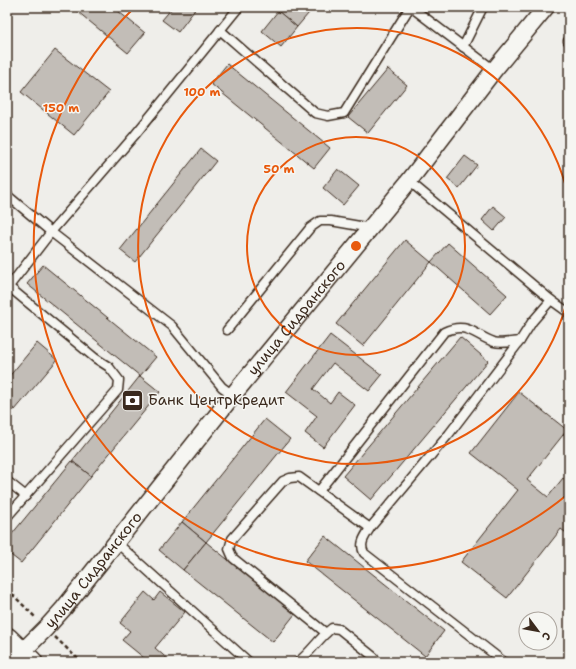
<svg xmlns="http://www.w3.org/2000/svg" width="576" height="669" font-family="'Shantell Sans',sans-serif">
<style>
.building{fill:#c2bdb7;stroke:#3b2a1e}
.lines{fill:none;stroke-linecap:round;stroke-linejoin:round}
.lane-casing{stroke:#3b2a1e;stroke-width:11}
.street-casing{stroke:#3b2a1e;stroke-width:19}
.secondary-casing{stroke:#3b2a1e;stroke-width:25}
.path{stroke:#3b2a1e;stroke-width:2.5;stroke-dasharray:4 3;stroke-linecap:butt}
.lane{stroke:#f6f6f2;stroke-width:8}
.street{stroke:#f6f6f2;stroke-width:16}
.secondary{stroke:#f6f6f2;stroke-width:22}
.ring{fill:none;stroke:#e8590c;stroke-width:2}
.labels{text-anchor:middle;stroke-width:3;stroke-linejoin:round;paint-order:stroke}
.street-label{font-size:15px;fill:#3b2a1e;stroke:#f6f6f2}
.poi-label{font-size:15px;fill:#3b2a1e;stroke:#f6f6f2;text-anchor:start}
.centre{fill:#e8590c;stroke:#f6f6f2;stroke-width:2}
.ring-label{font-size:12px;text-anchor:middle;font-weight:bold;fill:#e8590c;stroke:#f6f6f2;stroke-width:3;stroke-linejoin:round;paint-order:stroke}
</style>
<rect width="100%" height="100%" fill="#efeeea"/>
<filter id="ink" filterUnits="userSpaceOnUse"><feTurbulence type="fractalNoise" baseFrequency=".025" numOctaves="2"/><feDisplacementMap in="SourceGraphic" scale="8" xChannelSelector="R" yChannelSelector="G"/><feConvolveMatrix kernelMatrix="1 2 1 2 8 2 1 2 1" color-interpolation-filters="sRGB"/></filter>
<g filter="url(#ink)">
<g class="building">
<path d="M72 7H113L145 33 128 53Z"/>
<path d="M173 7H197L178 32 162 20Z"/>
<path d="M282 7H314L297 27 278 11Z"/>
<path d="M278 11 297 27 281 47 262 31Z"/>
<path d="M55 50 109 92 74 135 21 92Z"/>
<path d="M227 64 330 148 314 168 211 84Z"/>
<path d="M388 69 407 85 368 133 348 117Z"/>
<path d="M201 149 216 161 135 262 120 250Z"/>
<path d="M465 156 477 165 459 188 447 179Z"/>
<path d="M338 169 359 186 343 205 323 188Z"/>
<path d="M493 206 506 217 494 231 482 220Z"/>
<path d="M405 240 431 262 363 346 336 324Z"/>
<path d="M448 243 507 295 490 314 431 262Z"/>
<path d="M43 265 156 357 140 376 27 284Z"/>
<path d="M330 335 382 375 369 391 333 363 313 389 330 403 338 392 355 405 323 447 305 433 317 416 286 392Z"/>
<path d="M460 337 488 361 371 500 343 476Z"/>
<path d="M37 343 57 360 15 410 7 404V379Z"/>
<path d="M140 376 160 392 91 476 72 461Z"/>
<path d="M519 392 567 430 527 480 548 497 563 478 569 483V535L561 529 507 598 461 562 518 490 471 453Z"/>
<path d="M265 419 290 439 206 542 182 522Z"/>
<path d="M72 461 91 476 21 563 7 552V540Z"/>
<path d="M182 522 206 542 183 570 159 550Z"/>
<path d="M325 536 444 631 425 656 305 561Z"/>
<path d="M206 542 295 614 273 642 183 570Z"/>
<path d="M145 592 154 600 160 592 185 612 155 648 171 662H149L122 640 130 631 120 623Z"/>
</g>
<g class="lines">
<defs>
<g id="lane">
<path d="M411 7 494 70"/>
<path d="M220 30 315 113 328 116 344 113 410 7"/>
<path d="M568 41 569 40"/>
<path d="M463 47 483 7"/>
<path d="M409 181 551 300 532 322 520 341 449 434 370 528C365 537 359 543 364 553L504 662"/>
<path d="M7 195 51 232 172 326 222 387 233 395"/>
<path d="M7 289 51 232 134 136 239 7"/>
<path d="M551 300 569 313"/>
<path d="M227 330 310 228 320 221H331L371 228"/>
<path d="M7 481 26 496"/>
<path d="M319 491 444 332C467 321 474 335 494 342 501 344 512 342 520 341"/>
<path d="M7 517 118 390 119 380 109 367 95 358 9 287"/>
<path d="M117 543 249 662"/>
<path d="M326 633 233 558 229 549 232 539 283 481 290 478 299 477 370 528"/>
<path d="M298 662C311 652 319 638 332 628L339 629 374 657 376 662"/>
</g>
<g id="street">
<path id="s1" d="M12 662 46 628 64 608 233 395 409 181 494 70 546 7"/>
</g>
<path id="secondary" d="M7 639 31 662"/>
</defs>
<use href="#lane" class="lane-casing"/>
<use href="#street" class="street-casing"/>
<use href="#secondary" class="secondary-casing"/>
<g class="path">
<path d="M7 589 36 618"/>
<path d="M55 637 81 662"/>
</g>
<use href="#lane" class="lane"/>
<use href="#street" class="street"/>
<use href="#secondary" class="secondary"/>
</g>
</g>
<g class="ring">
<circle cx="356" cy="246" r="109"/>
<path d="M569 293A218 218 0 1 1 569 199"/>
<path d="M568 494A326 326 0 0 1 134 8"/>
</g>
<defs>
<symbol id="bank-square" viewBox="-11 -11 22 22"><rect x="-9" y="-9" width="18" height="18" rx="4" fill="#3b2a1e" stroke="#f6f6f2"/><path d="M-6-4H6V4H-6ZM0-2.3a2.3 2.3 0 1 0 0 4.6a2.3 2.3 0 1 0 0-4.6Z" fill="#fff"/></symbol>
</defs>
<g fill-rule="evenodd">
<use href="#bank-square" x="120" y="388" width="25" height="25"/>
</g>
<g class="labels">
<g class="street-label">
<text dy="5" stroke="none"><textPath href="#s1" startOffset="447">улица Сидранского</textPath></text>
<text dy="5" stroke="none"><textPath href="#s1" startOffset="123">улица Сидранского</textPath></text>
</g>
<g class="poi-label">
<text x="148" y="405">Банк ЦентрКредит</text>
</g>
</g>
<circle cx="356" cy="246" r="6" class="centre"/>
<g class="ring-label">
<text x="202" y="96">100 m</text>
<text x="61" y="112">150 m</text>
<text x="279" y="173">50 m</text>
</g>
<rect width="576" height="669" fill="none" stroke="#f6f6f2" stroke-width="24"/>
<rect x="12" y="12" width="552" height="645" fill="none" stroke="#3b2a1e" stroke-width="1.5" filter="url(#ink)"/>
<g transform="translate(538 631) rotate(122)"><circle r="19" fill="#f6f6f2" stroke="#aba49d"/>
<path d="M0-3L7 15L0 10L-7 15Z" fill="#3b2a1e"/>
<text y="-6" font-size="11" font-weight="bold" text-anchor="middle" fill="#3b2a1e">С</text>
</g>
</svg>
